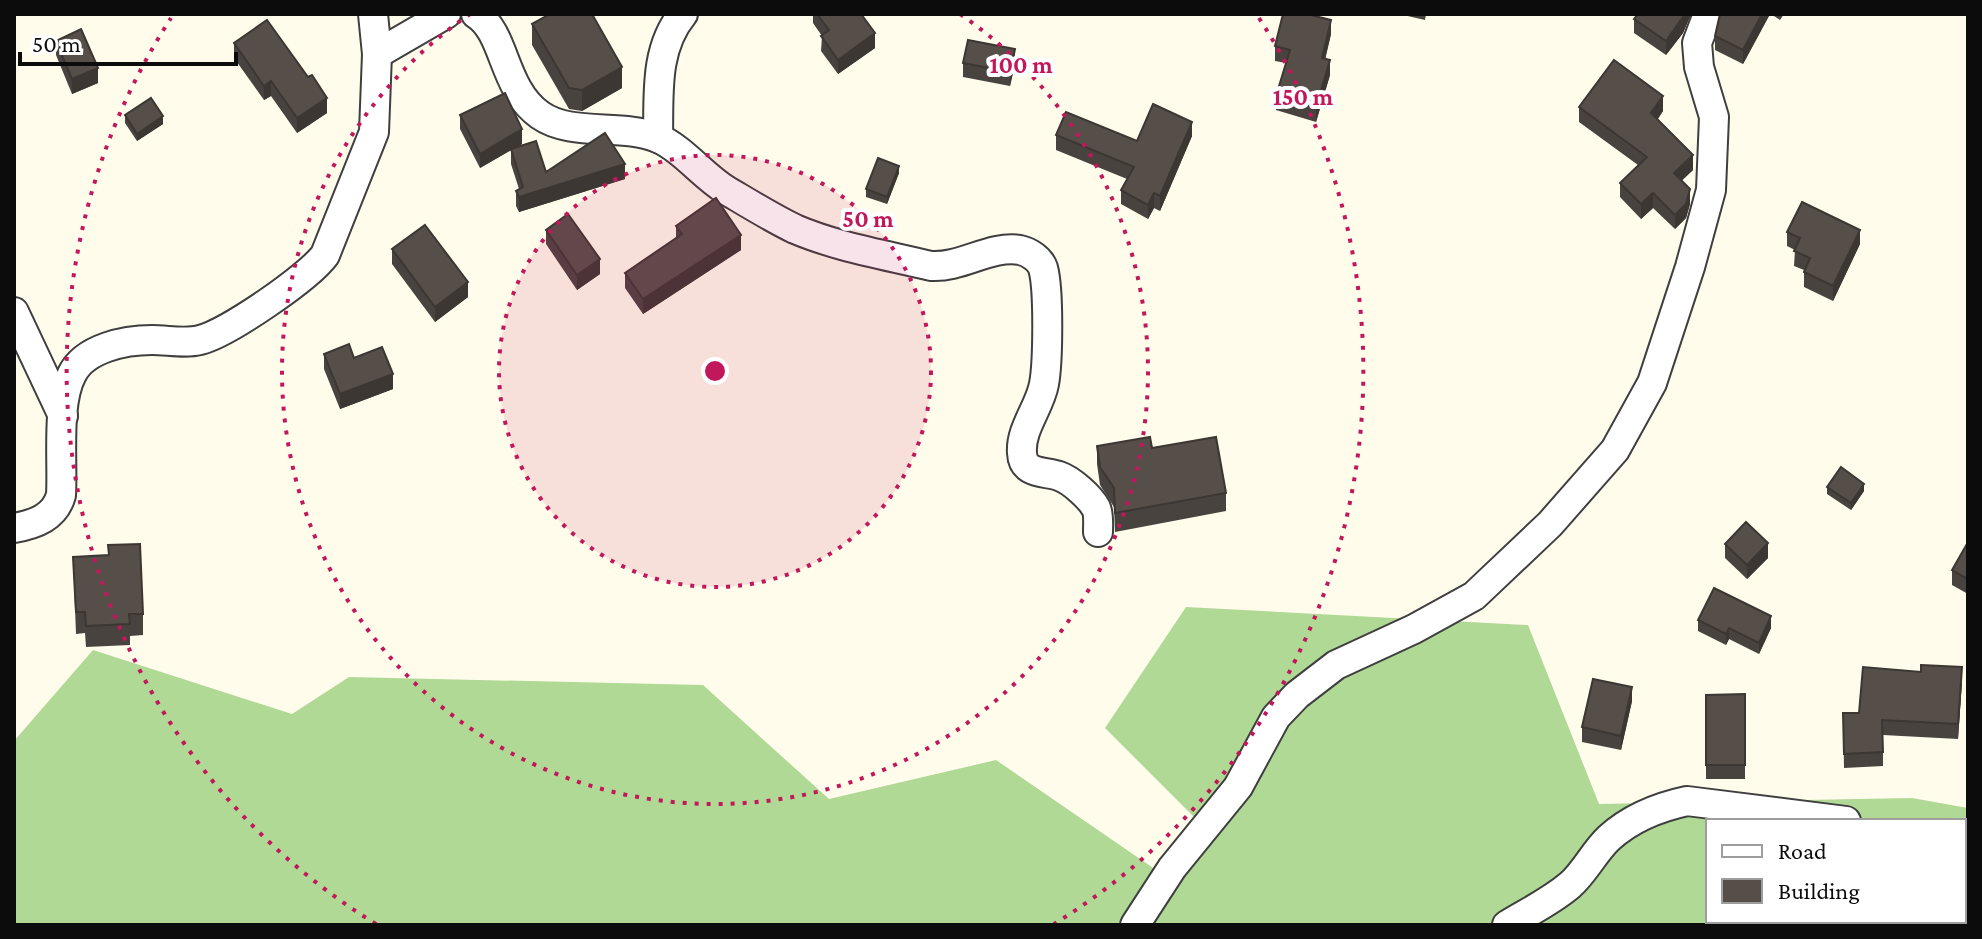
<svg xmlns="http://www.w3.org/2000/svg" width="1982" height="939" font-family="'Crimson Pro',serif">
<style>
.forest{fill:#b0d996;fill-rule:evenodd}
.lines{fill:none;stroke-linecap:round;stroke-linejoin:round}
.minor-casing{stroke:#3f3f3f;stroke-width:32}
.minor{stroke:#fff;stroke-width:28}
.wall{fill:#49433f}
.shaded-wall{fill:#3c3733}
.building{fill:#554e49;stroke:#3c3733;stroke-width:2}
.ring{fill:none;stroke:#c2185b;stroke-width:4;stroke-dasharray:4 8}
.centre{fill:#c2185b;stroke:#fff;stroke-width:4}
.ring-label{font-size:24px;text-anchor:middle;font-weight:bold;fill:#c2185b;stroke:#fff;stroke-width:8;stroke-linejoin:round;paint-order:stroke}
</style>
<rect width="100%" height="100%" fill="#fffcec"/>
<path class="forest" d="M1186 607 1528 625 1599 804 1912 798 1968 808V925H14V741L93 650 292 714 349 677 703 685 829 799 996 760 1159 872 1201 824 1105 728ZM1708 821H1964V921H1708Z"/>
<g class="lines">
<defs>
<g id="minor">
<path d="M476 14C506 33 502 88 540 115 571 137 622 123 658 138 684 150 702 175 726 190 748 203 772 218 795 229 837 247 886 255 931 266 962 268 990 245 1020 250 1029 252 1040 259 1043 268 1049 289 1048 362 1044 384 1040 407 1020 429 1022 453 1023 475 1045 471 1059 476 1071 480 1090 497 1096 508 1099 514 1098 525 1098 532"/>
<path d="M377 54 446 14"/>
<path d="M658 138C659 96 654 49 683 14"/>
<path d="M14 312 63 416"/>
<path d="M14 528C36 524 55 517 61 495 63 461 56 404 72 374 85 348 125 340 152 340 168 340 185 344 200 340 228 333 309 277 325 255L374 132 377 54 373 14"/>
<path d="M1964 841 1968 842"/>
<path d="M1135 925 1172 868 1238 787 1276 717 1297 695 1336 665 1414 629 1474 596 1550 524 1615 450 1652 383 1690 267 1711 190 1714 117 1699 67 1697 43 1708 14"/>
<path d="M1507 925C1528 912 1550 902 1570 885 1585 872 1594 852 1609 838 1631 818 1659 807 1687 801L1846 821"/>
</g>
</defs>
<use href="#minor" class="minor-casing"/>
<use href="#minor" class="minor"/>
</g>
<g class="wall">
<path d="M813 14H861L875 48 838 74 821 51 822 36 813 23Z"/>
<path d="M1399 14H1426L1425 20Z"/>
<path d="M1638 14H1691L1683 33 1666 55 1634 33V19Z"/>
<path d="M1770 14 1743 64 1715 50V36Z"/>
<path d="M1771 14H1784L1780 20Z"/>
<path d="M532 24 622 88 582 111 569 109 532 45Z"/>
<path d="M1331 34 1325 59 1330 75 1316 122 1276 110V96L1286 63 1275 61V46Z"/>
<path d="M56 41 98 83 72 94 56 55Z"/>
<path d="M234 43 327 113 297 133 271 96 264 100 234 58Z"/>
<path d="M963 63 1015 64 1010 86 963 77Z"/>
<path d="M1579 107 1663 111 1658 119 1693 170 1681 181 1690 204 1686 218 1675 229 1653 208 1641 219 1620 197V183L1638 165 1579 122Z"/>
<path d="M125 115 163 124 137 141 125 123Z"/>
<path d="M460 115 522 144 516 148 546 172 625 179 519 212 516 206V191L519 189 511 164V150L480 168 460 129Z"/>
<path d="M1056 135 1137 141 1192 136 1160 211 1154 208 1148 219 1121 204V190L1127 179 1056 150Z"/>
<path d="M899 173 887 204 866 197V189Z"/>
<path d="M676 226 741 250 643 314 625 288V273L676 238Z"/>
<path d="M546 230 600 274 577 290 546 244Z"/>
<path d="M1787 232 1860 244 1833 301 1804 287V270L1794 266 1795 250 1787 246Z"/>
<path d="M392 249 468 297 435 322 392 264Z"/>
<path d="M324 354 354 358 393 389 340 409 324 369Z"/>
<path d="M1097 446 1152 448 1226 493V511L1115 532 1114 507 1100 485 1097 464Z"/>
<path d="M1827 487 1864 491 1851 510 1827 494Z"/>
<path d="M1968 542V594L1952 585V570Z"/>
<path d="M1725 544 1768 558 1747 579 1725 558Z"/>
<path d="M73 557 143 614V635L130 636V645L86 647 85 633 76 634Z"/>
<path d="M1698 620 1771 628 1759 654 1729 639 1726 645 1698 631Z"/>
<path d="M1962 681 1958 739 1883 735V766L1844 768 1843 713H1859Z"/>
<path d="M1745 694V779H1706V695Z"/>
<path d="M1632 701 1621 750 1582 742V727Z"/>
</g>
<g class="shaded-wall">
<path d="M1685 14H1691L1683 33 1666 55V41Z"/>
<path d="M1762 14H1770L1743 64V50Z"/>
<path d="M1331 20V34L1322 73V58Z"/>
<path d="M875 33V48L838 74V60Z"/>
<path d="M1015 49V64L1010 86V72Z"/>
<path d="M1330 60V75L1316 122V108Z"/>
<path d="M622 67V88L582 111V90Z"/>
<path d="M98 68V83L72 94V79Z"/>
<path d="M271 81V96L264 100V86Z"/>
<path d="M1663 96V111L1651 127V113Z"/>
<path d="M327 98V113L297 133V118Z"/>
<path d="M163 116V124L137 141V134Z"/>
<path d="M1192 122V136L1160 211V196Z"/>
<path d="M522 129V144L480 168V154Z"/>
<path d="M1693 155V170L1674 188V173Z"/>
<path d="M625 164V179L519 212V197Z"/>
<path d="M899 166V173L887 204V197Z"/>
<path d="M1690 189V204L1686 218 1675 229V215Z"/>
<path d="M1154 193V208L1148 219V205Z"/>
<path d="M1653 193V208L1641 219V204Z"/>
<path d="M1860 230V244L1833 301V286Z"/>
<path d="M741 235V250L643 314V299Z"/>
<path d="M600 259V274L577 290V275Z"/>
<path d="M468 282V297L435 322V307Z"/>
<path d="M393 374V389L340 409V394Z"/>
<path d="M1864 484V491L1851 510V503Z"/>
<path d="M1768 543V558L1747 579V565Z"/>
<path d="M1771 616V628L1759 654V643Z"/>
<path d="M1729 628V639L1726 645V634Z"/>
<path d="M1962 667V681L1958 739V724Z"/>
<path d="M1632 687V701L1621 750V736Z"/>
</g>
<g class="building">
<path d="M550 14H592L622 67 582 90 569 88 532 24Z"/>
<path d="M817 14H861L875 33 838 60 821 36 829 30Z"/>
<path d="M1283 14H1307L1331 20 1322 58 1330 60 1316 108 1276 96 1290 50 1275 46Z"/>
<path d="M1638 14H1685L1666 41 1634 19Z"/>
<path d="M1720 14H1762L1743 50 1715 36Z"/>
<path d="M267 20 308 77 312 75 327 98 297 118 271 81 264 86 234 43Z"/>
<path d="M81 29 98 68 72 79 56 41Z"/>
<path d="M968 40 1015 49 1010 72 963 63Z"/>
<path d="M1614 60 1663 96 1651 113 1693 155 1674 173 1690 189 1686 204 1675 215 1653 193 1641 204 1620 183 1647 157 1579 107Z"/>
<path d="M505 93 522 129 480 154 460 115Z"/>
<path d="M151 98 163 116 137 134 125 115Z"/>
<path d="M1153 104 1192 122 1160 196 1154 193 1148 205 1121 190 1134 167 1056 135 1066 112 1137 141Z"/>
<path d="M605 133 625 164 519 197 516 191 523 187 511 149 536 141 546 172Z"/>
<path d="M878 158 899 166 887 197 866 189Z"/>
<path d="M716 198 741 235 643 299 625 273 682 234 676 226Z"/>
<path d="M1802 202 1860 230 1833 286 1804 272 1810 258 1794 251 1800 238 1787 232Z"/>
<path d="M568 214 600 259 577 275 546 230Z"/>
<path d="M425 225 468 282 435 307 392 249Z"/>
<path d="M349 344 354 358 382 347 393 374 340 394 324 354Z"/>
<path d="M1150 437 1152 448 1216 437 1226 493 1115 513 1114 488 1100 467 1097 446Z"/>
<path d="M1841 467 1864 484 1851 503 1827 487Z"/>
<path d="M1746 522 1768 543 1747 565 1725 544Z"/>
<path d="M1968 542V579L1952 570Z"/>
<path d="M140 544 143 614H129L130 624 86 626 85 612H76L73 557 109 555 108 545Z"/>
<path d="M1714 588 1771 616 1759 643 1729 628 1726 634 1698 620Z"/>
<path d="M1921 665 1962 667 1958 724 1882 720 1883 752 1844 754 1843 713H1859L1863 667 1921 672Z"/>
<path d="M1593 679 1632 687 1621 736 1582 727Z"/>
<path d="M1745 694V765H1706V695Z"/>
<path d="M1965 890H1968V925H1953L1958 921H1964V916L1966 915Z"/>
</g>
<circle cx="715" cy="371" r="216" fill="#c2185b" fill-opacity=".12"/>
<g class="ring">
<circle cx="715" cy="371" r="216"/>
<path d="M960 14A433 433 0 1 1 470 14"/>
<path d="M376 924A649 649 0 0 1 171 18M1259 18A649 649 0 0 1 1054 924"/>
</g>
<circle cx="715" cy="371" r="12" class="centre"/>
<g class="ring-label">
<text x="1021" y="73">100 m</text>
<text x="1303" y="105">150 m</text>
<text x="868" y="227">50 m</text>
</g>
<rect width="1982" height="939" fill="none" stroke="#0c0c0c" stroke-width="32"/>
<rect x="1706" y="819" width="260" height="104" fill="#ffffff" stroke="#9e9e9e" stroke-width="2"/>
<rect x="1722" y="845" width="40" height="12" fill="#ffffff" stroke="#9e9e9e" stroke-width="2"/>
<text x="1778" y="859" font-size="24" fill="#0c0c0c">Road</text>
<rect x="1722" y="879" width="40" height="24" fill="#554e49" stroke="#9e9e9e" stroke-width="2"/>
<text x="1778" y="899" font-size="24" fill="#0c0c0c">Building</text>
<path d="M20 52v12h216v-12" fill="none" stroke="#0c0c0c" stroke-width="4"/>
<text x="32" y="52" font-size="24" fill="#0c0c0c" stroke="#ffffff" stroke-width="6" paint-order="stroke">50 m</text>
</svg>
